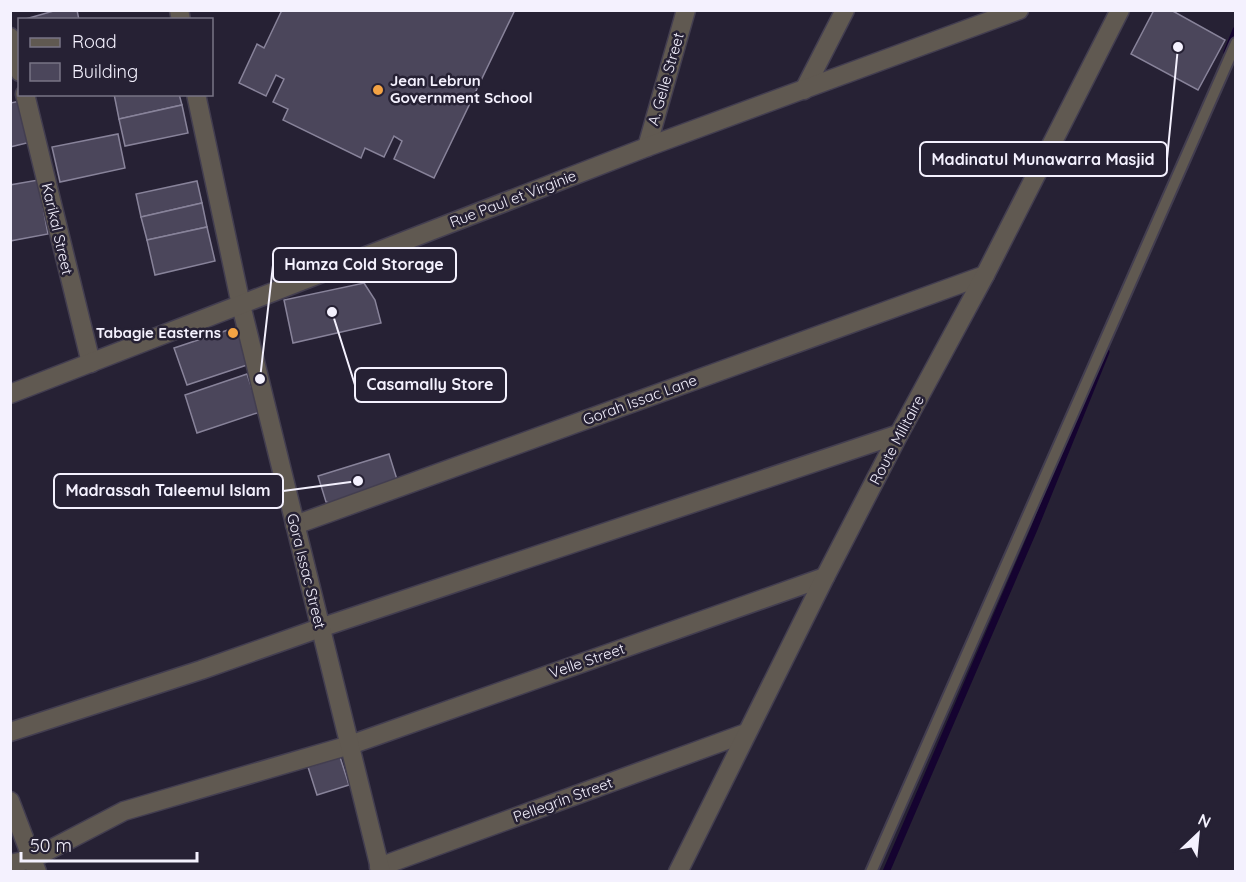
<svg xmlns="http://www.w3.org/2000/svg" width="1246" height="882" font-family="Quicksand,sans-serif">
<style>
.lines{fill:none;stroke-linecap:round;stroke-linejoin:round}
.stream{stroke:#150330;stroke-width:7}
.building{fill:#4b465b;stroke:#88839a;stroke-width:1.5}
.service-casing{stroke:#433e50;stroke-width:14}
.minor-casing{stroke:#433e50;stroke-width:21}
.tertiary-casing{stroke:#433e50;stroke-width:21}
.service{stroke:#605951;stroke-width:10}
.minor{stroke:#605951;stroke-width:18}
.tertiary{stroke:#605951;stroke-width:18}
.poi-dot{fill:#f4a344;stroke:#262134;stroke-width:2}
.labels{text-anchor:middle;stroke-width:5;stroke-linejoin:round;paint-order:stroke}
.street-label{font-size:15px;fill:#f4f1fe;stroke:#262134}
.poi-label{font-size:15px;font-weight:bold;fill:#f4f1fe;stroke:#262134;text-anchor:start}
.leader{fill:none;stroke:#f4f1fe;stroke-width:2}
.callout-dot{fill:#f4f1fe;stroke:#262134;stroke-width:2}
.callout{fill:#262134;stroke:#f4f1fe;stroke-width:2}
.callout-label{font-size:16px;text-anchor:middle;font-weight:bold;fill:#f4f1fe}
</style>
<rect width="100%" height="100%" fill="#262134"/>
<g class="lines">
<g class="stream">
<path d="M1227 52 1236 30"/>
<path d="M886 872 1034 529 1106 352"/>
</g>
</g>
<g class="building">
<path d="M57 10H77L79 20H22Z"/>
<path d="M282 10H512L514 12 434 178 394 159 402 141 394 136 384 157 365 148 361 158 283 120 288 109 273 102 284 79 276 75 266 96 239 83 257 44 264 48Z"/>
<path d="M1154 10H1171L1225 40 1198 90 1131 54Z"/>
<path d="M114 94H179L182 105 119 119Z"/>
<path d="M20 101 31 142 10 147V103Z"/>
<path d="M182 105 188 133 125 146 119 119Z"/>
<path d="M118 134 125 168 60 182 52 147Z"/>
<path d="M38 180 48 234 10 241V185Z"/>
<path d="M197 181 202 203 141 217 136 194Z"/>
<path d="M202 203 207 227 147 240 141 217Z"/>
<path d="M207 227 215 261 155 275 147 240Z"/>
<path d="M364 283 375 300 381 323 293 343 284 300Z"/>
<path d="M237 327 250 364 187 385 174 348Z"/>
<path d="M247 374 260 412 197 433 185 395Z"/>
<path d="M389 454 399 486 336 505 326 502 318 476Z"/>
<path d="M340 757 349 785 317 795 308 767Z"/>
</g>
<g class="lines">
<defs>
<path id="service" d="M871 872 1236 43"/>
<g id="minor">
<path d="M10 37 20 72"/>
<path d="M804 90 845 10"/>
<path d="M25 94 91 363"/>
<path d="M647 147 686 10"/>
<path d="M295 525 985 275"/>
<path d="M10 732 201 670 320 628 899 434"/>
<path d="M10 801 37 872"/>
<path d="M10 864 32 859 124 811 350 745 825 577"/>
<path d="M379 867 746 733"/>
</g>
<g id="tertiary">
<path d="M179 10 181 20"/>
<path d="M196 94 241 305 381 872"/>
<path d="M10 394 647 147 1019 10"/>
<path d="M678 872 825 577 899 434 985 275 1120 10"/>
</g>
</defs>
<use href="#service" class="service-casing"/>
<use href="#minor" class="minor-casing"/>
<use href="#tertiary" class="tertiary-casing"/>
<use href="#service" class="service"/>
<use href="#minor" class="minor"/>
<use href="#tertiary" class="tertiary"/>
</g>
<g class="poi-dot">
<circle cx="378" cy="90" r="6"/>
<circle cx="233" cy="333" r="6"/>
</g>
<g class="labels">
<g class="street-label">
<text transform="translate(666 79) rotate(-74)" y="5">A. Gelle Street</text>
<text transform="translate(513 199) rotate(-21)" y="5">Rue Paul et Virginie</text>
<text transform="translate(57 229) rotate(77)" y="5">Karikal Street</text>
<text transform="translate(640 400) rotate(-20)" y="5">Gorah Issac Lane</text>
<text transform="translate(897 440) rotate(-62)" y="5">Route Militaire</text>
<text transform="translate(306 571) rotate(76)" y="5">Gora Issac Street</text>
<text transform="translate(587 661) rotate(-19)" y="5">Velle Street</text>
<text transform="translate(563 800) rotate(-20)" y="5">Pellegrin Street</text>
</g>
<g class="poi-label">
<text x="390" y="86">Jean Lebrun<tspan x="390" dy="17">Government School</tspan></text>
<text x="221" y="338" text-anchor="end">Tabagie Easterns</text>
</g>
</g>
<path class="leader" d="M1178 47L1167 159M260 379L273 265M332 312L355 385M358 481L283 491"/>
<g class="callout-dot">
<circle cx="1178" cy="47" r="6"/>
<circle cx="260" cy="379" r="6"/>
<circle cx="332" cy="312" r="6"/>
<circle cx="358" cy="481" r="6"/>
</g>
<g class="callout">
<rect x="920" y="142" width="247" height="34" rx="6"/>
<rect x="273" y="248" width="183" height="34" rx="6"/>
<rect x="355" y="368" width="151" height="34" rx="6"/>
<rect x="54" y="474" width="229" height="34" rx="6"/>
</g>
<g class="callout-label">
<text x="1043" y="165">Madinatul Munawarra Masjid</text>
<text x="364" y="270">Hamza Cold Storage</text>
<text x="430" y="390">Casamally Store</text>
<text x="168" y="496">Madrassah Taleemul Islam</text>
</g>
<rect width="1246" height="882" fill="none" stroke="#f4f1fe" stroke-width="24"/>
<rect x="18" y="18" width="195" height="78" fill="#262134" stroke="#787485" stroke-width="1.5"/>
<rect x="30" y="38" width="30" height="9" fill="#605951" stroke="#787485" stroke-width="1.5"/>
<text x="72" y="48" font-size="18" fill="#f4f1fe">Road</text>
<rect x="30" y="63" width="30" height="18" fill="#4b465b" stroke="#787485" stroke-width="1.5"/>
<text x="72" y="78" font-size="18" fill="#f4f1fe">Building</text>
<g transform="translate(1198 834) rotate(26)" stroke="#262134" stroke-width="4.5" paint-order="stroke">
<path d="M0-4.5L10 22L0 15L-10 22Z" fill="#f4f1fe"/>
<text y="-9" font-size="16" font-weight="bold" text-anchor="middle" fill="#f4f1fe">N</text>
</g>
<path d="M21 852v9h176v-9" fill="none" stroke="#f4f1fe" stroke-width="3"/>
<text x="30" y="852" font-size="18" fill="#f4f1fe" stroke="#262134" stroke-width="4.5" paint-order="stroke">50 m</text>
</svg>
